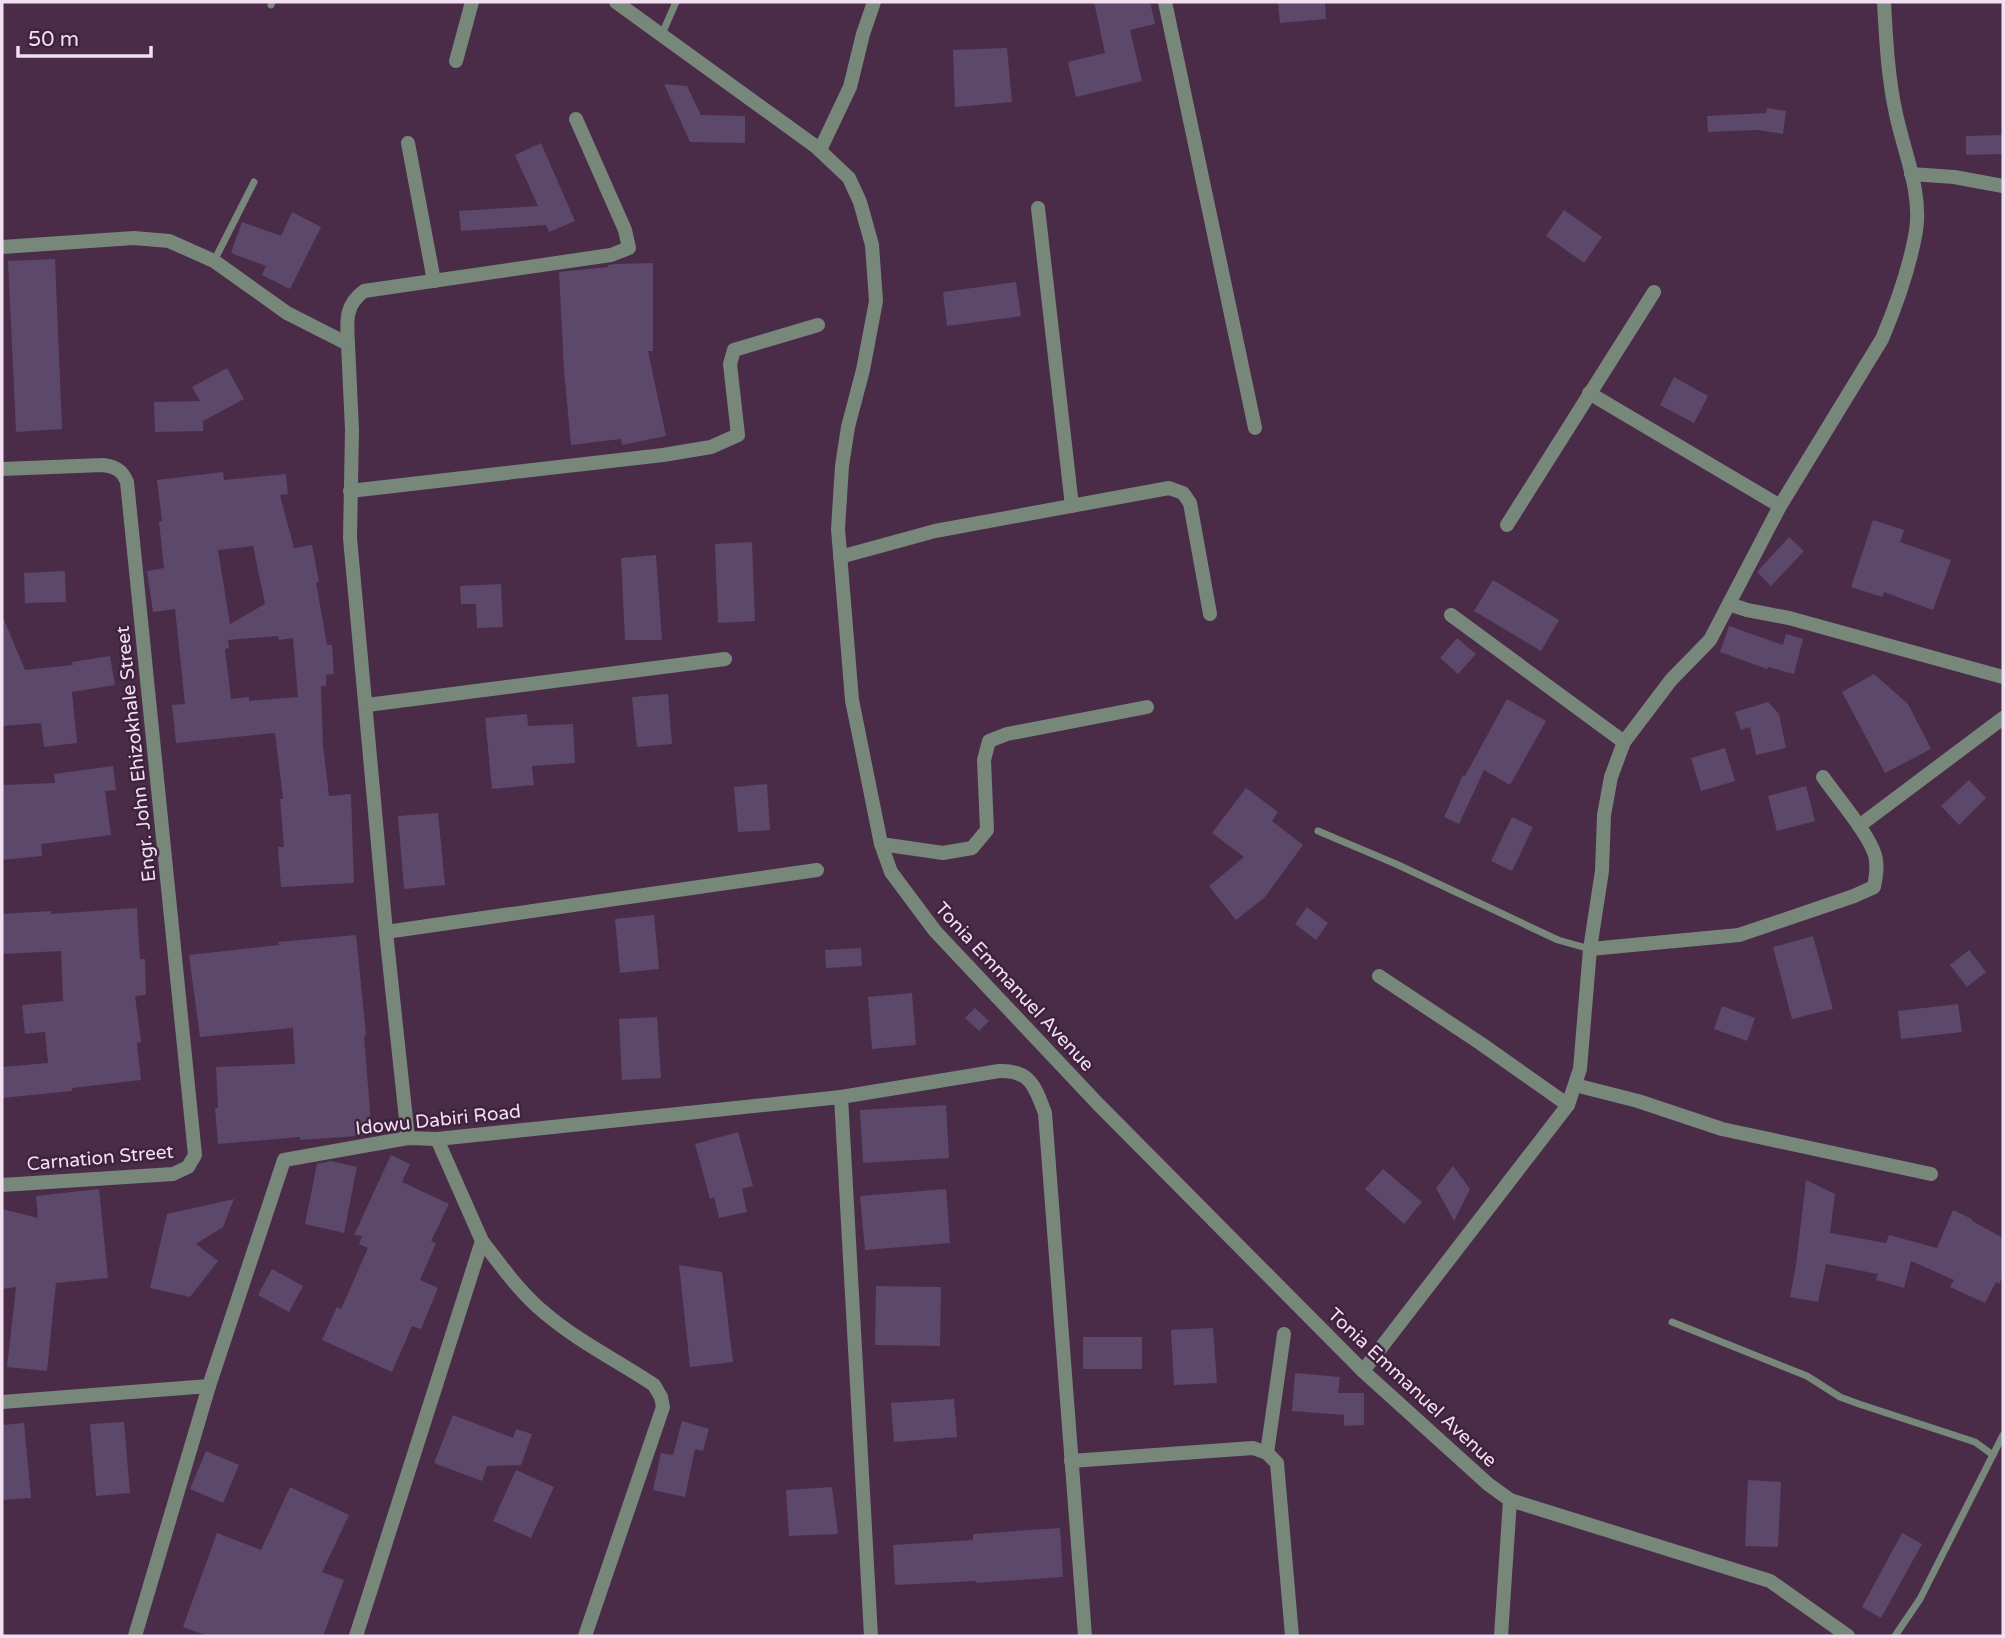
<svg xmlns="http://www.w3.org/2000/svg" width="2005" height="1638" font-family="'Varela Round',sans-serif">
<style>
.building{fill:#5b486b;fill-rule:evenodd}
.lines{fill:none;stroke-linecap:round;stroke-linejoin:round}
.service{stroke:#77877a;stroke-width:7}
.minor{stroke:#77877a;stroke-width:14}
.tertiary{stroke:#77877a;stroke-width:14}
.labels{text-anchor:middle;stroke-width:5;stroke-linejoin:round;paint-order:stroke}
.street-label{font-size:19px;fill:#f2dfef;stroke:#3f223d}
</style>
<rect width="100%" height="100%" fill="#4a2c48"/>
<g class="building">
<path d="M1094 2H1150L1155 24 1130 30 1142 81 1076 97 1068 62 1105 53Z"/>
<path d="M1278 2H1325L1326 19 1280 23Z"/>
<path d="M1007 48 1012 102 955 107 953 50Z"/>
<path d="M664 84 687 86 701 115 745 116V143L690 142Z"/>
<path d="M1767 108 1786 111 1783 134 1758 130 1708 132 1707 116 1766 113Z"/>
<path d="M2003 135V154L1966 155V136Z"/>
<path d="M541 143 575 221 549 232 546 225 461 231 459 211 538 206 515 155Z"/>
<path d="M1564 210 1602 237 1584 263 1546 236Z"/>
<path d="M292 212 321 227 290 289 262 275 266 266 231 253 242 222 281 236Z"/>
<path d="M55 259 62 429 16 432 8 261Z"/>
<path d="M653 263V351H648L666 436 622 445 621 439 571 445 564 371 559 272 608 267V265L616 264Z"/>
<path d="M1016 282 1021 316 947 326 943 292Z"/>
<path d="M227 368 244 399 203 421V431L155 432 154 402 200 401 192 387Z"/>
<path d="M1674 377 1708 396 1694 423 1660 405Z"/>
<path d="M223 472 224 480 286 474 288 494 280 495 294 548 312 545 319 582H316L327 645H332L334 674 326 675V686H321L323 746 329 796 351 794 354 883 281 887 278 847H284L280 799H283L275 733 176 743 172 705 185 704 175 609 153 612 147 571 164 568 159 522 162 521 157 480ZM253 546 265 604 230 624 218 550ZM278 636 279 640 293 638 298 697 249 701V697L231 699 225 649 229 648 228 640Z"/>
<path d="M1873 520 1904 530 1900 542 1951 560 1933 610 1884 592 1882 597 1851 587Z"/>
<path d="M1789 537 1804 551 1771 586 1757 572Z"/>
<path d="M752 542 755 621 718 623 715 544Z"/>
<path d="M656 555 662 640H625L621 558Z"/>
<path d="M65 571 66 602 25 603 24 573Z"/>
<path d="M1493 580 1559 620 1541 651 1474 611Z"/>
<path d="M501 584 503 627 477 628 476 604H461L460 586Z"/>
<path d="M2 615 25 670 73 665 72 662 110 656 115 685 72 692 77 743 44 747 41 723 2 726Z"/>
<path d="M1729 626 1783 645 1786 634 1803 639 1794 674 1768 667 1767 669 1720 652Z"/>
<path d="M1457 638 1476 654 1458 674 1440 658Z"/>
<path d="M1874 674 1908 704 1931 749 1885 773 1842 692Z"/>
<path d="M668 694 672 744 637 747 632 697Z"/>
<path d="M1507 699 1546 721 1510 785 1484 770 1459 824 1444 817 1463 775 1465 776Z"/>
<path d="M1768 702 1779 714 1786 748 1756 755 1750 727 1741 730 1735 712Z"/>
<path d="M527 714 528 726 573 724 575 763 532 766 534 785 492 789 485 718Z"/>
<path d="M1725 748 1735 781 1701 791 1691 758Z"/>
<path d="M113 766 116 790 105 791 111 835 41 844 42 856 2 860V785L55 783 54 774Z"/>
<path d="M1969 780 1986 798 1959 825 1941 806Z"/>
<path d="M767 784 770 830 738 832 734 787Z"/>
<path d="M1806 786 1815 821 1777 831 1768 796Z"/>
<path d="M1246 788 1278 812 1272 821 1303 845 1265 897 1236 920 1209 886 1244 857 1212 833Z"/>
<path d="M438 813 445 885 404 889 398 816Z"/>
<path d="M1512 817 1533 827 1512 871 1491 861Z"/>
<path d="M1307 907 1328 923 1316 940 1295 924Z"/>
<path d="M137 908 140 959H145L146 995 135 996 141 1042 137 1043 141 1080 72 1088V1091L2 1098V1067L48 1063 45 1032 25 1034 22 1005 63 1001 61 951 2 954V914L51 911V914Z"/>
<path d="M654 915 659 969 620 973 615 919Z"/>
<path d="M356 935 366 1035 364 1036 372 1135 300 1140V1137L218 1144 215 1108H218L216 1067 295 1064 293 1028 200 1037 189 955 279 945 278 942Z"/>
<path d="M1813 936 1833 1009 1792 1019 1773 947Z"/>
<path d="M861 948 862 966 826 968 825 950Z"/>
<path d="M1969 950 1986 972 1967 987 1950 965Z"/>
<path d="M912 993 916 1045 872 1049 868 997Z"/>
<path d="M1958 1004 1962 1032 1901 1039 1898 1011Z"/>
<path d="M1722 1006 1755 1018 1747 1041 1714 1029Z"/>
<path d="M975 1008 989 1021 979 1031 965 1018Z"/>
<path d="M657 1017 661 1078 622 1080 619 1019Z"/>
<path d="M946 1105 949 1158 863 1163 860 1110Z"/>
<path d="M738 1132 753 1186 742 1189 747 1212 719 1218 714 1197 710 1199 695 1144Z"/>
<path d="M391 1155 410 1164 402 1182 449 1204 431 1241 436 1243 420 1280 438 1288 421 1329 412 1326 392 1372 322 1340 337 1307 341 1309 368 1248 359 1244 362 1236 354 1235Z"/>
<path d="M331 1161 357 1167 344 1233 305 1224 317 1164Z"/>
<path d="M1453 1166 1470 1189 1454 1221 1436 1188Z"/>
<path d="M1383 1169 1422 1202 1404 1224 1365 1189Z"/>
<path d="M1806 1180 1835 1194 1830 1233 1886 1243 1889 1235 1937 1248 1953 1210 1972 1219V1221L2003 1238V1276L1999 1284 1996 1282 1985 1303 1950 1287 1954 1280 1911 1261 1904 1288 1876 1280 1878 1274 1826 1264 1818 1302 1790 1297 1796 1265Z"/>
<path d="M99 1189 108 1278 56 1283 47 1371 7 1367 16 1287 2 1289V1209L38 1218 36 1196Z"/>
<path d="M946 1189 950 1243 865 1250 860 1196Z"/>
<path d="M234 1199 223 1227 196 1244 218 1261 190 1297 150 1288 167 1214Z"/>
<path d="M679 1265 722 1272 733 1362 690 1367Z"/>
<path d="M272 1269 303 1286 289 1312 258 1295Z"/>
<path d="M876 1286 941 1287 940 1346 875 1345Z"/>
<path d="M1213 1328 1217 1383 1174 1385 1171 1330Z"/>
<rect x="1083" y="1337" width="59" height="32"/>
<path d="M1295 1373 1340 1377 1338 1393H1364V1425L1344 1426V1415L1292 1411Z"/>
<path d="M954 1399 957 1437 894 1442 891 1403Z"/>
<path d="M453 1415 513 1438 516 1429 532 1434 521 1465 487 1466 482 1481 434 1463Z"/>
<path d="M682 1421 709 1429 703 1451 695 1449 685 1497 653 1490 661 1453 673 1455Z"/>
<path d="M124 1422 130 1493 96 1496 90 1424Z"/>
<path d="M24 1423 31 1498 2 1500V1425Z"/>
<path d="M206 1451 239 1465 223 1503 190 1489Z"/>
<path d="M516 1470 554 1487 531 1538 493 1521Z"/>
<path d="M1748 1480 1781 1482 1778 1547 1745 1546Z"/>
<path d="M290 1487 349 1515 322 1572 344 1580 323 1636H208L183 1627 217 1533 261 1550Z"/>
<path d="M832 1487 838 1534 789 1536 786 1490Z"/>
<path d="M1060 1528 1063 1577 976 1583V1581L895 1585 893 1545 973 1540V1534Z"/>
<path d="M1902 1533 1922 1544 1881 1618 1862 1607Z"/>
</g>
<g class="lines">
<g class="service">
<path d="M271 5 272 2"/>
<path d="M662 34 676 2"/>
<path d="M214 261 254 182"/>
<path d="M1318 831 1396 864 1558 940 1590 949"/>
<path d="M1672 1322 1807 1376 1840 1397 1859 1404 1975 1442 1993 1455"/>
<path d="M1895 1636 1920 1599 2003 1435"/>
</g>
<g class="minor">
<path d="M1165 2 1255 428"/>
<path d="M456 61 472 2"/>
<path d="M408 143 434 281"/>
<path d="M820 150 850 87 863 34 874 2"/>
<path d="M1911 174 1954 177 2003 186"/>
<path d="M1038 208 1072 506"/>
<path d="M2 247 134 238 169 241 214 261 287 313 348 344 352 430 350 538 386 932 408 1138"/>
<path d="M348 344C347 322 344 306 364 291L611 255 629 248 625 230 576 119"/>
<path d="M1589 393 1780 506"/>
<path d="M2 469 103 465C116 467 122 470 127 482L195 1155 188 1167 173 1174 2 1185"/>
<path d="M350 491 663 455 711 447 738 435 730 364 734 350 818 325"/>
<path d="M1507 525 1654 292"/>
<path d="M840 557 935 531 1169 488 1183 493 1190 503 1210 614"/>
<path d="M1729 604 1747 610 1789 618 2003 677"/>
<path d="M1451 615 1624 742"/>
<path d="M367 705 725 659"/>
<path d="M1859 826 2003 718"/>
<path d="M881 844 943 853 972 848 987 830 984 760 989 741 1007 734 1147 707"/>
<path d="M386 932 817 870"/>
<path d="M1590 949 1739 935 1854 896 1874 887C1876 877 1878 866 1875 855 1868 833 1837 797 1823 777"/>
<path d="M1379 976 1480 1043 1568 1105"/>
<path d="M1575 1085 1638 1101 1722 1129 1931 1174"/>
<path d="M841 1097 871 1636"/>
<path d="M482 1241C502 1267 521 1294 546 1314 579 1342 618 1361 654 1385L661 1397 663 1407 585 1636"/>
<path d="M1363 1371 1568 1105 1580 1069 1590 949 1602 871 1604 815 1611 777 1624 742 1671 680 1710 640 1780 506 1882 339C1896 306 1910 266 1916 231 1922 192 1904 152 1896 114 1888 78 1886 39 1884 2"/>
<path d="M2 1402 209 1386 284 1160 408 1138 437 1139 841 1097 999 1071C1030 1070 1035 1086 1045 1113L1085 1636"/>
<path d="M1267 1453 1284 1334"/>
<path d="M1071 1461 1253 1448 1267 1453 1277 1463 1292 1636"/>
<path d="M135 1636 209 1386"/>
<path d="M356 1636 482 1241 437 1139"/>
<path d="M1501 1636 1510 1500"/>
</g>
<path class="tertiary" d="M616 2 815 146 849 178 860 202 872 245 876 301 863 370 848 427 842 466 838 529 852 700 881 844 891 872 935 931 1098 1104 1363 1371 1488 1484 1510 1500 1770 1581 1848 1636"/>
</g>
<g class="labels">
<g class="street-label">
<text transform="translate(135 754) rotate(-96)" y="7">Engr. John Ehizokhale Street</text>
<text transform="translate(1015 986) rotate(47)" y="7">Tonia Emmanuel Avenue</text>
<text transform="translate(438 1119) rotate(-6)" y="7">Idowu Dabiri Road</text>
<text transform="translate(100 1157) rotate(-5)" y="7">Carnation Street</text>
<text transform="translate(1413 1387) rotate(43)" y="7">Tonia Emmanuel Avenue</text>
</g>
</g>
<rect width="2005" height="1638" fill="none" stroke="#f2dfef" stroke-width="7"/>
<path d="M18 46v10h133v-10" fill="none" stroke="#f2dfef" stroke-width="3.5"/>
<text x="28" y="46" font-size="21" fill="#f2dfef" stroke="#3f223d" stroke-width="5" paint-order="stroke">50 m</text>
</svg>
